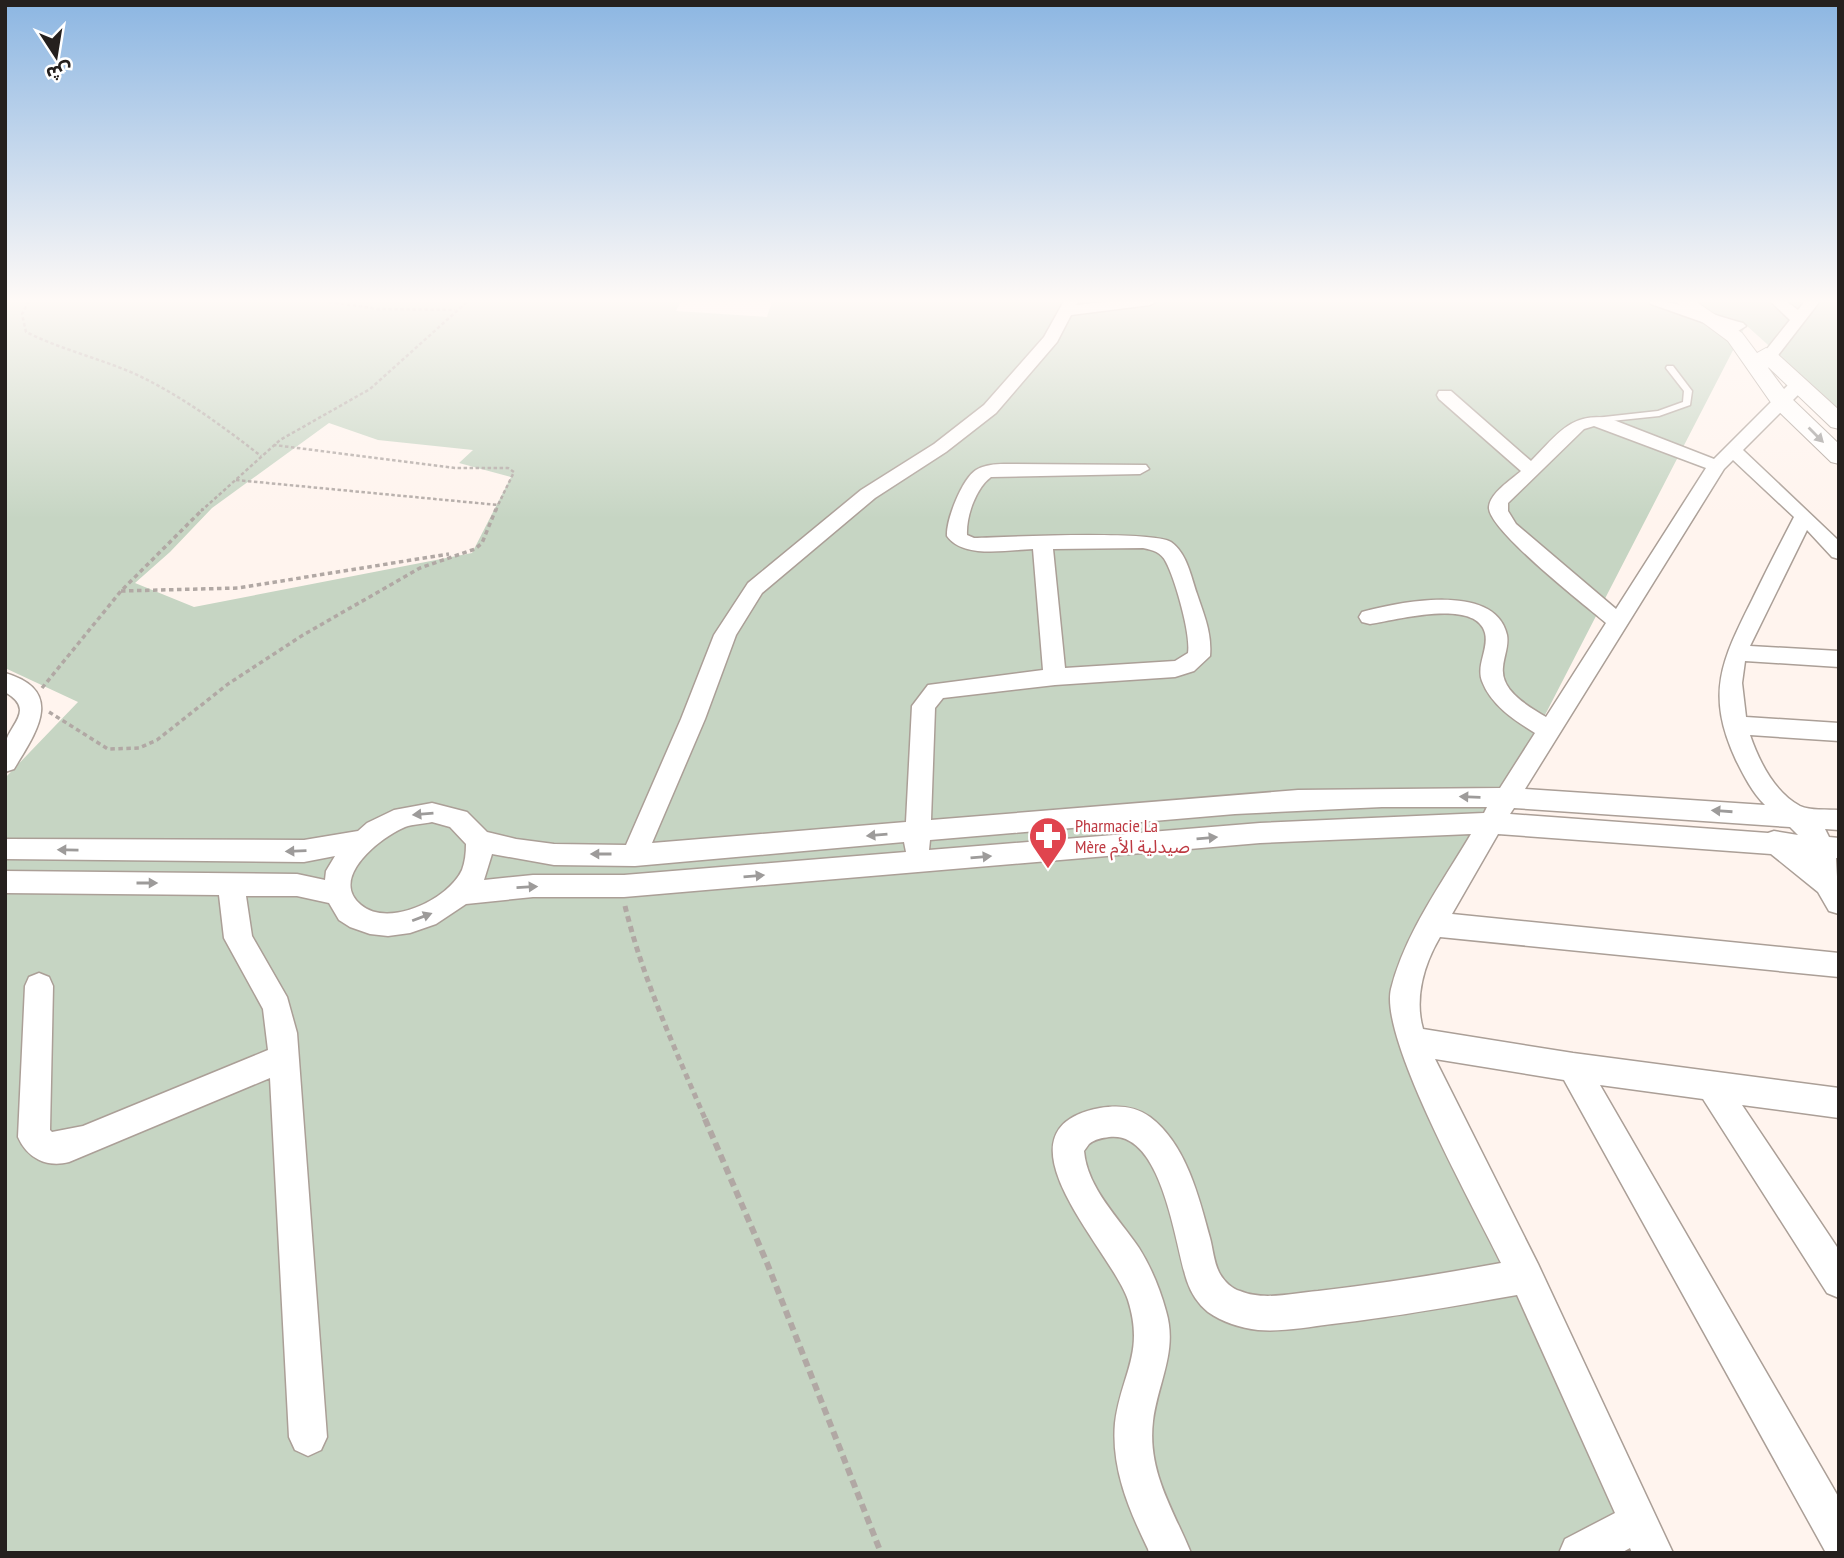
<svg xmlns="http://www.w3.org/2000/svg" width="1844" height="1558" font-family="'PT Sans Narrow','Noto Sans Arabic',sans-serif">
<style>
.green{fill:#c6d5c3;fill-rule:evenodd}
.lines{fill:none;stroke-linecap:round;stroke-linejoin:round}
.service-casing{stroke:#ab9f97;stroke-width:3}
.minor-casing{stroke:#ab9f97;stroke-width:3}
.tertiary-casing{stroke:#ab9f97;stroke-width:2}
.path-far3{stroke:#b1a8a4;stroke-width:2.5;stroke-dasharray:3.5 2.5;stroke-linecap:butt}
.path-far2{stroke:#b1a8a4;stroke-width:3.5;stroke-dasharray:4.5 3.5;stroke-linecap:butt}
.path-far1{stroke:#b1a8a4;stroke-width:5;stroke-dasharray:6 4.5;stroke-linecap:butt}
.path{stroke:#b1a8a4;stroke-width:6;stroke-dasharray:8 5;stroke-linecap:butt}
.service{fill:#fff;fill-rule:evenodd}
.minor{fill:#fff;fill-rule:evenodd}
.tertiary{fill:#fff;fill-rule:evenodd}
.oneway{fill:#9d9b9a}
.labels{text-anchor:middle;stroke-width:5;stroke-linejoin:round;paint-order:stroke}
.health-label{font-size:18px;fill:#be3a42;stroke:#fff;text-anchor:start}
</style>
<rect width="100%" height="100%" fill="#fff4ee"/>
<path class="green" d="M5 301H681L676 311 767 317 772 301H1839V409L1746 325 1393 1010 1633 1553H5V778L78 702 5 668ZM329 423 378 440 473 450 459 463 511 477 472 553 194 607 135 583 170 552 212 508Z"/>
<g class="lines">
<defs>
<path id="service" d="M1667 366H1673L1692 391 1690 405 1659 416 1592 423 1591 421 1595 418 1658 411 1683 402 1684 391 1666 368Z"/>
<g id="minor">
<path d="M1064 301H1078L1076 305 1115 301H1157L1150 305 1071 315 1057 342 996 413 946 452 875 498 762 593 736 635 705 719 652 843 906 822 912 706 928 685 1043 670 1033 549C1008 550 963 559 947 536 946 520 962 479 976 470 984 465 995 464 1004 464L1146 465 1149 469 1140 474 991 477C976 488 966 516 967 535L974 538C1005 537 1151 530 1171 542 1187 553 1191 577 1197 594 1204 615 1212 633 1210 656L1194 671 1175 677 1055 685 943 698 935 708 931 820 1298 790 1500 788 1535 733C1514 720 1491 705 1482 681 1476 665 1489 649 1485 633 1476 598 1396 620 1370 624L1362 622 1359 617 1362 612C1400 602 1495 582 1507 635 1509 646 1504 656 1503 667 1500 691 1528 706 1546 717L1606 623C1586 606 1487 529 1489 507 1490 493 1511 480 1521 471L1439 399 1437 395 1439 391H1451L1531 461C1556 436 1572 410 1611 419L1714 459 1792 381H1804L1806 385 1804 389 1743 450 1839 541V559L1832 557 1807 530 1750 646 1839 651V667L1745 661 1742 683 1746 717 1839 723V741L1750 735C1759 761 1774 792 1800 806 1810 811 1828 809 1839 810V830L1825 829 1829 837 1839 838V858H1836L1839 914 1829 911 1818 892 1771 854 1498 834 1452 914 1839 953V977L1440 937C1424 964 1414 998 1423 1029L1573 1053 1839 1088V1118L1742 1105 1839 1250V1298L1827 1293 1703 1099 1600 1085 1839 1498V1553L1825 1551 1564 1080 1435 1059 1538 1264 1673 1553H1632L1630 1548 1621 1553H1559L1565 1539 1615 1513 1517 1295C1455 1306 1394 1317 1332 1324 1308 1327 1282 1332 1258 1330 1241 1328 1222 1322 1208 1312 1198 1304 1191 1293 1187 1281 1175 1246 1163 1130 1109 1137 1102 1138 1095 1139 1089 1144L1084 1151C1087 1188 1119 1218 1139 1248 1151 1267 1160 1289 1166 1311 1178 1351 1158 1382 1153 1421 1147 1471 1173 1509 1191 1553H1149L1148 1549C1129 1510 1111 1468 1115 1423 1121 1374 1145 1354 1128 1300 1112 1251 986 1129 1100 1108 1118 1105 1135 1106 1150 1117 1186 1144 1199 1197 1210 1238 1213 1249 1214 1264 1220 1274 1224 1281 1232 1289 1240 1291 1263 1301 1294 1293 1318 1291 1380 1284 1441 1274 1501 1263 1476 1211 1379 1039 1391 989 1405 933 1442 883 1471 834L1260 843 624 897H533L466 904 436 924 410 933 388 936 370 934 350 927 339 920 329 903 297 896H246L252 936 287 997 297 1033 327 1437 321 1450 308 1456 295 1450 289 1437 270 1078 69 1162C47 1168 27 1158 18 1137L25 986 29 977 39 973 49 977 53 986 50 1130 52 1132 83 1126 268 1050 263 1009 224 938 219 895 5 893V871L297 874 325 880 326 871 335 856 304 862 5 859V839L304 840 358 831 367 823 394 810 432 803 467 812 487 832 516 839 554 844 626 845 681 719 714 635 748 583 861 490 934 444 984 405 1044 337ZM1594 426 1706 468 1616 609 1516 524 1508 511V503L1584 429ZM1733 460 1794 517C1780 544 1766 571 1753 598 1722 660 1705 693 1736 760 1744 776 1752 792 1765 805L1525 789 1724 469ZM1143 548C1153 550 1161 552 1166 562 1175 579 1191 634 1188 653L1175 661 1065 668 1053 549ZM1382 807H1487L1484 813 1260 823 929 850 930 840 1235 814ZM1514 808 1790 827 1798 835 1774 831 1768 833 1510 814ZM432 822 450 827 466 844C466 853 465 862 462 870 448 900 388 928 361 905 328 878 381 837 405 827 413 824 423 824 432 822ZM904 842 906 852 624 875H533L484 880 492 854 554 865 635 866Z"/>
<path d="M1649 301C1681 301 1712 315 1743 323L1746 326 1738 331 1705 323 1651 304Z"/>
<path d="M1770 301H1786L1798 310 1805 301H1820L1765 372 1759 374 1751 369 1790 320Z"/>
<path d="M5 673C67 691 35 734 14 769L5 772C5 764 3 752 5 744 10 723 36 710 5 692Z"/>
</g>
<path id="tertiary" d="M1674 301H1695L1742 333 1757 353 1766 348 1773 350 1839 410V429L1831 427 1766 365 1790 397 1839 444V464L1831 462 1774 407 1728 341Z"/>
</defs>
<use href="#service" class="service-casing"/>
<use href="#minor" class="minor-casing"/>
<use href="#tertiary" class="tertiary-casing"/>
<g class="path-far3">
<path d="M29 301 22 314 26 332C60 349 98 358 133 373 179 394 221 425 261 456"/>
<path d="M323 301 378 309 455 310"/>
<path d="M236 480 498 505 514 472 508 468H455L274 445"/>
<path d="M201 511 280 440 370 389 468 301"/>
<path d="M496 511 498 505"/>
</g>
<g class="path-far2">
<path d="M121 591 238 588 449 554"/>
<path d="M42 688 121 591 203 509"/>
<path d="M49 712 108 749 139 748 157 740 228 684 303 635 420 568 475 549 482 543 496 509"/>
</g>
<path class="path-far1" d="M625 906C643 980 676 1051 706 1121"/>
<path class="path" d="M705 1119 767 1263 881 1553"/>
<use href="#service" class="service"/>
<use href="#minor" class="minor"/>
<use href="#tertiary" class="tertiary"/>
</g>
<defs><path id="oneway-solid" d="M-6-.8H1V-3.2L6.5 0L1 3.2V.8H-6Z" transform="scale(1.75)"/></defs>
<g class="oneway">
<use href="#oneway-solid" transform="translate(1816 435) rotate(45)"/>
<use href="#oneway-solid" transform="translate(1470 797) rotate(-178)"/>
<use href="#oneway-solid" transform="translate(1722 811) rotate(-176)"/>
<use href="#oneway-solid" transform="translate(423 814) rotate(175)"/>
<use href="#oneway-solid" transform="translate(877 835) rotate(175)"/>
<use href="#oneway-solid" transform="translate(1207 838) rotate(-5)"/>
<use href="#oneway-solid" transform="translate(68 850) rotate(-179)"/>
<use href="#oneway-solid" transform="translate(296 851) rotate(178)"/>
<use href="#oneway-solid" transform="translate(601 854) rotate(-180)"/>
<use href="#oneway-solid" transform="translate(981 857) rotate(-5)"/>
<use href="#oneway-solid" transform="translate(754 876) rotate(-5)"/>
<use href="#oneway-solid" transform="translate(147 883)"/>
<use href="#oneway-solid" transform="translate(527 887) rotate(-3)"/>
<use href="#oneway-solid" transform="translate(422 917) rotate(-21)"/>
</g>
<linearGradient id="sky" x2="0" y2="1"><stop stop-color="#8cb6e2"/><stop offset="0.58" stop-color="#fffaf7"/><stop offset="1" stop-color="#fffaf7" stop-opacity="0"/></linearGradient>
<rect width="1844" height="519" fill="url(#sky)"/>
<defs>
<symbol id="pharmacy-pin" viewBox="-11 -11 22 30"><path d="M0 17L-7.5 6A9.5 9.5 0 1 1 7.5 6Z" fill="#e0444e" stroke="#fff"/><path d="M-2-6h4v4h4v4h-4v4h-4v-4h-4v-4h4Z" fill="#fff"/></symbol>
</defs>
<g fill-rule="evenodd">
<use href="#pharmacy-pin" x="1026" y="814" width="44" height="60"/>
</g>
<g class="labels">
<g class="health-label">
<text x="1075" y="832">Pharmacie La<tspan x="1075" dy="21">Mère صيدلية الأم</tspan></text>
</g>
</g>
<rect width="1844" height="1558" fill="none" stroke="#25201e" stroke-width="14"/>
<g transform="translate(56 56) rotate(168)" stroke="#ffffff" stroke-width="5" paint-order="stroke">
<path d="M0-5L12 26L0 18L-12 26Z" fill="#25201e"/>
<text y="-10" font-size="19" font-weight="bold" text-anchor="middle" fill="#25201e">ش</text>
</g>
</svg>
